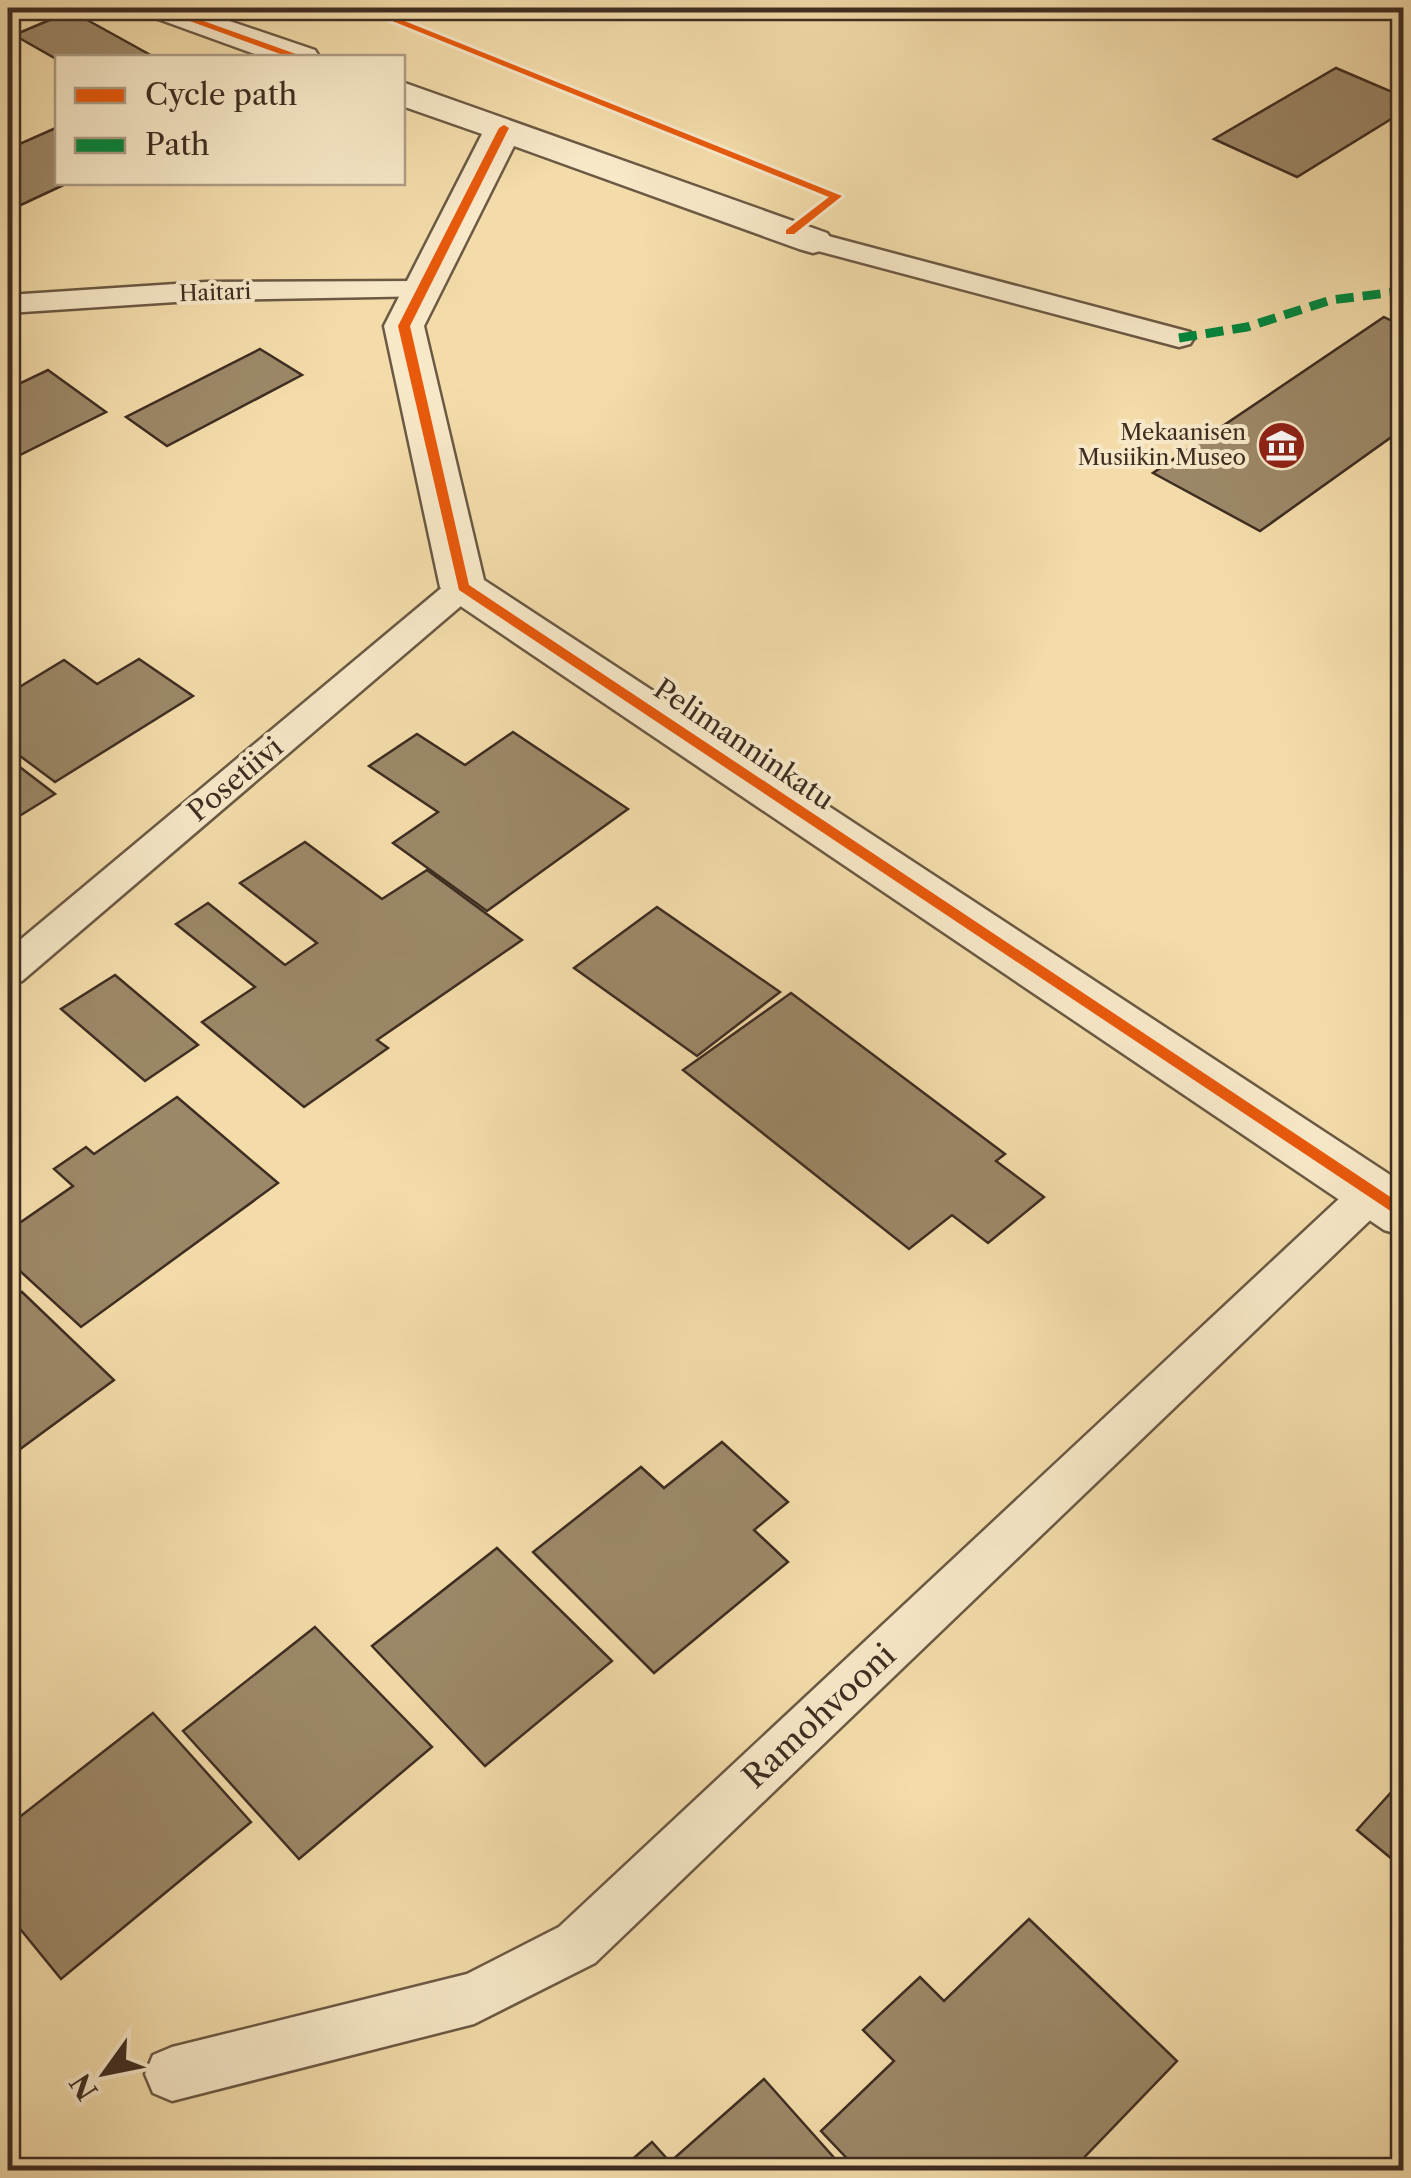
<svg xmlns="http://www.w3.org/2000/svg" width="1411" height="2178" font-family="'Libre Caslon Text',serif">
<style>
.building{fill:#9c8868;stroke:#3e2d21;stroke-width:2.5}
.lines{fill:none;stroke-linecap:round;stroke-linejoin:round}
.service-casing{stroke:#6b5943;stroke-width:5}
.minor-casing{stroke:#6b5943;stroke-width:5}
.service{fill:#f7e8c8;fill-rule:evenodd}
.minor{fill:#f7e8c8;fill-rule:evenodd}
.quiet{stroke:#00873e;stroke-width:9;stroke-dasharray:18 9;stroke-linecap:butt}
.cycleway-casing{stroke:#f7e8c8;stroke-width:6}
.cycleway{fill:#e8590c;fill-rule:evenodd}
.labels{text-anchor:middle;stroke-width:8;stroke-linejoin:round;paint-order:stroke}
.far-street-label{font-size:22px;fill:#3e2d21;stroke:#f7e8c8}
.far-poi-label{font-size:22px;fill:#3e2d21;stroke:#f7e8c8;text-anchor:end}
.street-label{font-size:28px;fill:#3e2d21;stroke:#f7e8c8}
.near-street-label{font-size:32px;fill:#3e2d21;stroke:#f7e8c8}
</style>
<rect width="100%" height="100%" fill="#f3dcaa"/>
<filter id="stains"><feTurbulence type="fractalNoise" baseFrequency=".002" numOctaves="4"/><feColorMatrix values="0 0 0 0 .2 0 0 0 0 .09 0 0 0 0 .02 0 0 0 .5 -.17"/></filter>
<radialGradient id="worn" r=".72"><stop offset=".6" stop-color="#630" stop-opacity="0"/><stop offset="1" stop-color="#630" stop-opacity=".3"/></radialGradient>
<g class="building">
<path d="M71 11 156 58 58 60 14 35Z"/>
<path d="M1336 68 1404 97V111L1297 177 1214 139Z"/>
<path d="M58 127V182H70L8 211V149Z"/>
<path d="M1384 317 1404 327V428L1260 531 1153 473Z"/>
<path d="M260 349 302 375 167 446 126 417Z"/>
<path d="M48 370 106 412 8 461V389Z"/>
<path d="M139 659 193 696 55 782 8 747V694L64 660 97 684Z"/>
<path d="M513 732 628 809 487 911 393 843 438 812 369 766 417 734 465 765Z"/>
<path d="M8 758 55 794 8 823Z"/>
<path d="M305 842 382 899 427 870 522 940 377 1040 388 1048 304 1107 202 1022 255 987 176 924 208 903 285 965 317 943 240 883Z"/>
<path d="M657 907 780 992 697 1056 574 968Z"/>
<path d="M115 975 198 1045 145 1081 61 1009Z"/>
<path d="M791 993 1005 1154 996 1161 1044 1197 988 1243 952 1215 909 1249 683 1070Z"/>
<path d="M177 1097 278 1183 81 1327 8 1260V1231L73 1186 54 1169 86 1147 94 1154Z"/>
<path d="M22 1292 114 1380 8 1458V1303Z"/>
<path d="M722 1442 788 1502 754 1530 788 1562 654 1673 533 1552 641 1467 664 1488Z"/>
<path d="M497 1548 612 1661 485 1766 372 1646Z"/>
<path d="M315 1627 432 1747 299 1859 183 1731Z"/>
<path d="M153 1713 251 1822 61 1979 8 1914V1826Z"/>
<path d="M1404 1778V1869L1357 1830Z"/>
<path d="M1029 1919 1177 2061 1072 2170H858L821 2131 894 2061 863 2030 920 1977 944 2001Z"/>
<path d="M764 2079 845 2170H620L652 2142 670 2162Z"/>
</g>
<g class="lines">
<defs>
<g id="service">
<path d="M813 232 1190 332 1194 338 1190 344 1179 347 803 247 799 241 803 235Z"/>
<path d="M422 281 432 284 437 290 432 296 206 300 8 313V295L206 282Z"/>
<path d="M463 577 475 580 480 587 475 594 22 981 8 985V950L451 580Z"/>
<path d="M1372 1177 1387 1182 1393 1193 1387 1204 595 1963 474 2024 172 2101 153 2093 145 2074 153 2055 172 2047 467 1974 559 1927 1357 1182Z"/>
</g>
<g id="minor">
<path d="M142 8H191L315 50 320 58H266L147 15Z"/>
<path d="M402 82 827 233 833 241 827 249 813 253 799 249 514 146 424 326 484 580 1404 1184V1236L1384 1230 447 597 440 587 384 326 482 134 402 106Z"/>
</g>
</defs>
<use href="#service" class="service-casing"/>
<use href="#minor" class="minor-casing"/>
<use href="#service" class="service"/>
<use href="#minor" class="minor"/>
<path class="quiet" d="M1179 338 1247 327 1331 300 1404 291"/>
<defs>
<g id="cycleway">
<path d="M154 8H167L307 58H291Z"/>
<path d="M360 8H372L842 196 794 234H786V230L829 197Z"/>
<path d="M504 125 509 128 410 326 469 585 1404 1206V1220L459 590 398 326 499 128Z"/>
</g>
</defs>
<use href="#cycleway" class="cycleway-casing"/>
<use href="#cycleway" class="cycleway"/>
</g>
<defs>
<symbol id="museum-disc" viewBox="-11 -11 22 22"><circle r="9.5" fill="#8f2418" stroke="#f7e8c8"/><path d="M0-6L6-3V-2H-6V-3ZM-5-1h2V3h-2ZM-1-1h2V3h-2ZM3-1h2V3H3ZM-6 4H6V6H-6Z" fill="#fff"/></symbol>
</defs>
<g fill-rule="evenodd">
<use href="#museum-disc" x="1254" y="418" width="55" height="55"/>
</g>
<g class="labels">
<g class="far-street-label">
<text transform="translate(215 292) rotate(-2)" y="8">Haitari</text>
</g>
<g class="far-poi-label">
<text x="1246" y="440">Mekaanisen<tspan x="1246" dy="25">Musiikin Museo</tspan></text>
</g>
<g class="street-label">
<text transform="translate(744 744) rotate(34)" y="10">Pelimanninkatu</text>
<text transform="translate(235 779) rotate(-40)" y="10">Posetiivi</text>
</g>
<g class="near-street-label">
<text transform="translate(819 1716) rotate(-43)" y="11">Ramohvooni</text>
</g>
</g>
<rect width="1411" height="2178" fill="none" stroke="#f3dcaa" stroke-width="40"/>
<rect x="10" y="10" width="1391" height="2158" fill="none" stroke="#3e2d21" stroke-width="5"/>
<rect x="20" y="20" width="1371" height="2138" fill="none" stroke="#3e2d21" stroke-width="2.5"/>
<rect x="55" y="55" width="350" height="130" fill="#f7e8c8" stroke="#ad9d85" stroke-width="2.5"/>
<rect x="75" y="88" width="50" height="15" fill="#e8590c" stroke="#ad9d85" stroke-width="2.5"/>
<text x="145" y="105" font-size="30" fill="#3e2d21">Cycle path</text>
<rect x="75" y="138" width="50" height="15" fill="#00873e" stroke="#ad9d85" stroke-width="2.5"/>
<text x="145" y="155" font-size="30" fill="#3e2d21">Path</text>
<g transform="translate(105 2073) rotate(237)" stroke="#f7e8c8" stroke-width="8" paint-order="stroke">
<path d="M0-8L18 38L0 25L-18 38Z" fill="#3e2d21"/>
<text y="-15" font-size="28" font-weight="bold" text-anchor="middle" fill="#3e2d21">N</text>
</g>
<rect width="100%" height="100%" filter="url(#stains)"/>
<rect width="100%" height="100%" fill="url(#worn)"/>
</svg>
